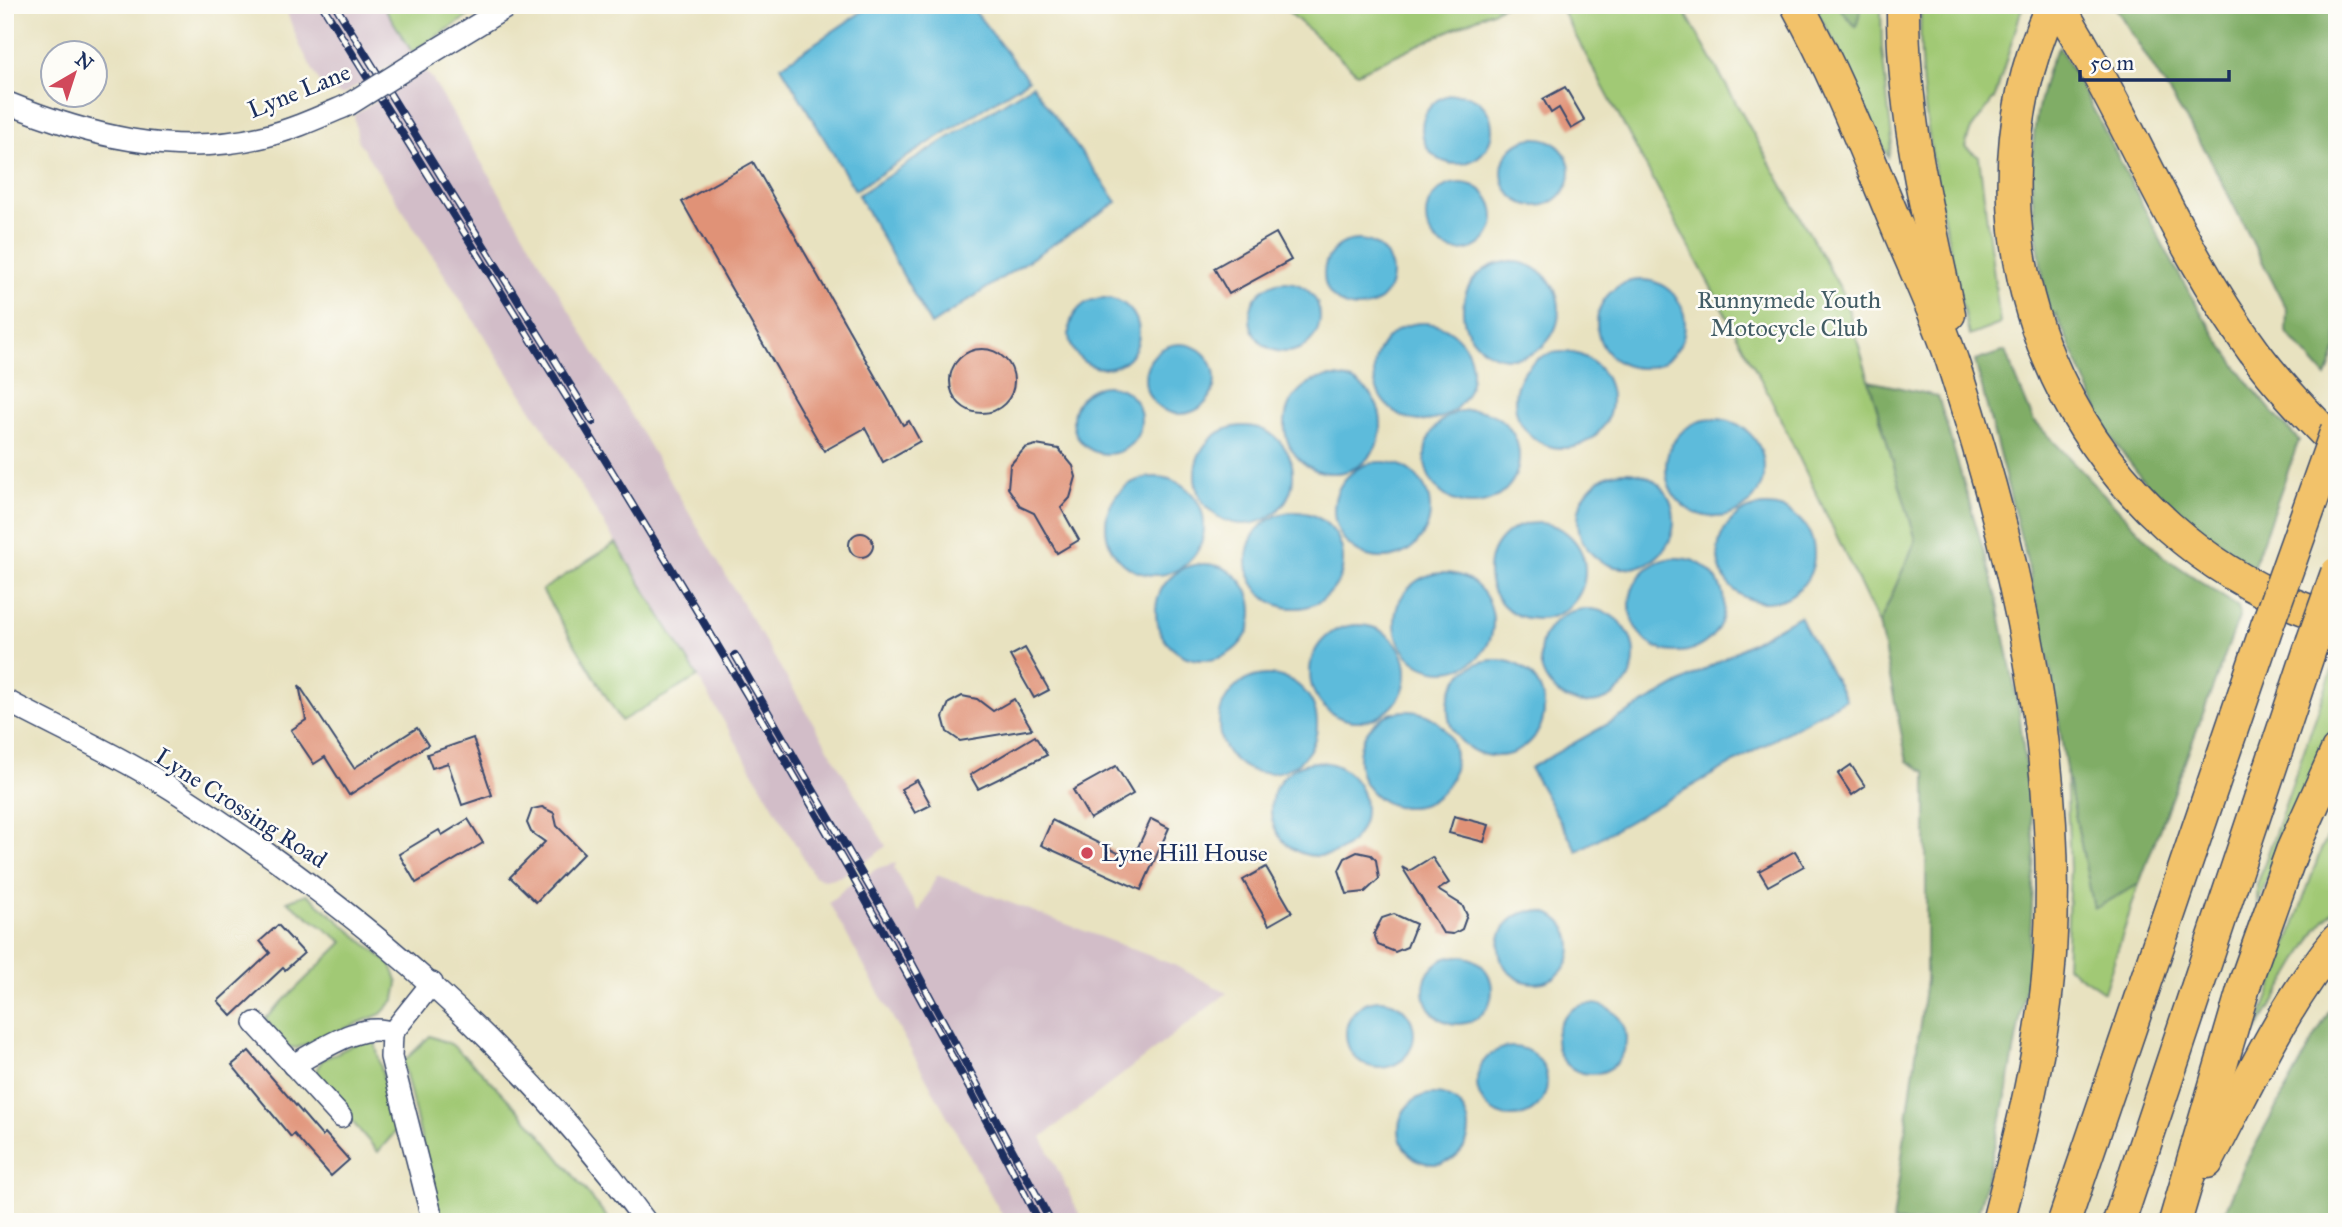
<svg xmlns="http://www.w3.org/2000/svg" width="2342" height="1227" font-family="'IM FELL Great Primer',serif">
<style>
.industrial{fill:#d2bdc8}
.green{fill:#a1c975;stroke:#5e7c6a;stroke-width:2}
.forest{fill:#80ad66;stroke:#4e6e62;stroke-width:2}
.water{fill:#5dbbdb;stroke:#3c759c;stroke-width:2}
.building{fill:#e09277}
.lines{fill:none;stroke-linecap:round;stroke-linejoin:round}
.minor-casing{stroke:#3a4a6d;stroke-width:24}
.highway-casing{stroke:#3a4a6d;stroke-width:35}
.minor{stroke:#fff;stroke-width:21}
.highway{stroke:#f2c26a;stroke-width:32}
.rail-casing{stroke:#1b2f5e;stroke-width:8}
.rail{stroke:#fdfcf7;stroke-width:5;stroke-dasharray:16;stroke-linecap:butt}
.minor-bridge-casing{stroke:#3a4a6d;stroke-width:24;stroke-linecap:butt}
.highway-bridge-casing{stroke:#3a4a6d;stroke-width:35;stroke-linecap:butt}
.minor-bridge{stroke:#fff;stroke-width:21}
.highway-bridge{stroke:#f2c26a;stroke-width:32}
.poi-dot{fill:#d1495b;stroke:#fdfcf7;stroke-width:2.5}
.labels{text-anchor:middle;stroke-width:5;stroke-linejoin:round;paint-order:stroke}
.street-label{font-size:24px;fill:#1b2f5e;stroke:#fdfcf7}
.park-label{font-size:24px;fill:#435d65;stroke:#fdfcf7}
.poi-label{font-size:24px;fill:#1b2f5e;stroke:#fdfcf7;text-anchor:start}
</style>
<rect width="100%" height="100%" fill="#fdfcf7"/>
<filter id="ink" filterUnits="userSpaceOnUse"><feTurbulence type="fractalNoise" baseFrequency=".0143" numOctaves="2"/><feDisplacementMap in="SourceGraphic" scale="14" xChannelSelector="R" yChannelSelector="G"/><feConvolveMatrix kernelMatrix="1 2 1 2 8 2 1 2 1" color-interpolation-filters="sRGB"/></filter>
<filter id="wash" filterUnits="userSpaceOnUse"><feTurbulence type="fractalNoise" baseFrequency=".00686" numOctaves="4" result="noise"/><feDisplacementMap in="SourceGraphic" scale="28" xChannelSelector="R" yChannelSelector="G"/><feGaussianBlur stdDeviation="1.57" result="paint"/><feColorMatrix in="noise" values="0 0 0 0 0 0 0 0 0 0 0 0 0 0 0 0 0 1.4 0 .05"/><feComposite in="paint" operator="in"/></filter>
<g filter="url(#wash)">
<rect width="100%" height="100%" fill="#e8e2c0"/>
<g class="industrial">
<path d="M284 5H383L412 52 342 95 323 89 299 44Z"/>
<path d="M424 71 431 77 886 846 874 856 839 877 824 880 814 876 698 677 574 475 358 141 354 115Z"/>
<path d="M896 863 894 869 919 912 937 875 1174 965 1227 993 1042 1137 1083 1222H1006L829 903 845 888 878 868Z"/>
</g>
<g class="green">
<path d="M383 5H486L412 52Z"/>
<path d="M1281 5H1505L1357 73Z"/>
<path d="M1559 5H1681L1844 295 1916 540 1879 624 1767 391Z"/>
<path d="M1813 5H1837L1856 27 1862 5H1881L1882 49 1892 141 1888 157 1834 41Z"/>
<path d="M1921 5H2023L1995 97 1970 131 1965 147 1979 157 2000 324 1969 336C1947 233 1915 110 1921 5Z"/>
<path d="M616 543 698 677 621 721 542 590Z"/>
<path d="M2337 656V721L2288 825 2257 906V885Z"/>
<path d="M2066 769 2094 909 2139 884 2104 992 2066 966 2070 869Z"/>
<path d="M2337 817V906L2317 929 2256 1032 2321 850Z"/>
<path d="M307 894 391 965 398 983 395 999 381 1014 297 1048 288 1047 265 1019 343 942 287 901Z"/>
<path d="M430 1036 451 1044 481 1071 537 1130 611 1222H441L403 1062Z"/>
<path d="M359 1042H375L396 1131 378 1152 313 1076 322 1060Z"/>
</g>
<g class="forest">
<path d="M1837 5H1862L1856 27Z"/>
<path d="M2114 5H2320L2337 15V347L2326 377 2286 332 2287 310 2207 153Z"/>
<path d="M2059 47C2136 177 2190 333 2299 440L2253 568 2153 493 2109 435 2056 314 2050 319C2037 241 2021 170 2042 91 2046 76 2049 60 2059 47Z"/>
<path d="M2005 351 2033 420 2163 556 2238 607 2240 615 2139 884 2094 909 2066 769 2052 678 2026 557 1975 361Z"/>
<path d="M1869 381 1938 396 1996 593 2019 710 2035 851 2028 975 2004 1107 1976 1222H1893L1926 980V772L1907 761 1879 624 1916 540Z"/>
<path d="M2337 997V1222H2221L2244 1166Z"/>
</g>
<g class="water">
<path d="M872 5H970L1028 80 855 190 781 66Z"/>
<path d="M1032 85 1117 202 931 325 858 195Z"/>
<circle cx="1457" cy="129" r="35"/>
<circle cx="1536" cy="172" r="34"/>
<circle cx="1460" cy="217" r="34"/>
<circle cx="1358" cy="274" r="34"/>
<circle cx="1511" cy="310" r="48"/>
<circle cx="1641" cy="324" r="44"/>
<circle cx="1285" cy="317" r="35"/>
<circle cx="1104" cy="333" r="35"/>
<circle cx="1423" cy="372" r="49"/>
<circle cx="1180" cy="379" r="35"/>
<circle cx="1563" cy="400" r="48"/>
<circle cx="1333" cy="425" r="48"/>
<circle cx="1107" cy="420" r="34"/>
<circle cx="1472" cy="457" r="47"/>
<circle cx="1715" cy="468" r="49"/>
<circle cx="1244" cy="475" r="49"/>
<circle cx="1382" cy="510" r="48"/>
<circle cx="1626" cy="520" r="48"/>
<circle cx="1155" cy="526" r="49"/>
<circle cx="1766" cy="554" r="48"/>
<circle cx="1295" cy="560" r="48"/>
<circle cx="1537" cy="571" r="48"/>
<circle cx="1677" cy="605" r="47"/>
<circle cx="1204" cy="612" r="48"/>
<circle cx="1444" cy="622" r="49"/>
<circle cx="1587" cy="656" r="47"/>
<path d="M1799 616 1846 699 1577 851 1530 768Z"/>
<circle cx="1358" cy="673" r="48"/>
<circle cx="1496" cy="708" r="48"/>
<circle cx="1268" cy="724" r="49"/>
<circle cx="1407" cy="759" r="48"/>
<circle cx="1318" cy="809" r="47"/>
<circle cx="1535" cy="947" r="36"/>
<circle cx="1458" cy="990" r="34"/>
<circle cx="1380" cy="1034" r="34"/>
<circle cx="1591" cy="1039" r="35"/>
<circle cx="1512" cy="1082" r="35"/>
<circle cx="1434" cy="1129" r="35"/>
</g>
<g id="blocks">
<g class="building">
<path d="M1565 87 1585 121 1571 129 1559 108 1551 113 1543 99Z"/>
<path d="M753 162 903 425 909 421 920 441 883 462 865 428 824 451 682 202Z"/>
<path d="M1276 233 1291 260 1229 294 1214 268Z"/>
<circle cx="982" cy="381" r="32"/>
<path d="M1036 445 1059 449 1073 466 1076 477 1070 498 1061 508 1079 540 1057 553 1034 513 1021 507 1008 488 1010 465 1025 448Z"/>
<circle cx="861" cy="545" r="12"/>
<path d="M1025 648 1049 690 1034 698 1010 656Z"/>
<path d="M299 685 354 768 417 728 428 745 349 795 325 757 314 764 291 730 306 720Z"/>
<path d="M962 696 977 699 993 711 1014 699 1032 729 960 741 947 732 943 717 949 703Z"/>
<path d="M1035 736 1047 755 978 789 970 775Z"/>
<path d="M473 738 492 795 462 805 448 763 432 768 427 754Z"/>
<path d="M1851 765 1865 786 1852 795 1838 774Z"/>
<path d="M1116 766 1133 794 1090 819 1073 790Z"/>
<path d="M917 780 931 805 915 813 901 789Z"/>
<path d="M542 807 554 813 557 826 584 853 536 902 510 877 545 842 531 832 527 823 532 809Z"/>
<path d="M1454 816 1489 825 1484 842 1449 833Z"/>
<path d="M468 819 483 843 416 883 399 854 439 830 442 835Z"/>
<path d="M1151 819 1169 828 1141 890 1041 845 1052 820 1132 860Z"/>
<path d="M1795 851 1804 866 1768 886 1759 871Z"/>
<path d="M1357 852 1371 855 1376 860 1379 879 1365 892 1347 894 1339 870 1345 858Z"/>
<path d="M1432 857 1449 883 1438 890 1462 905 1467 915 1462 929 1453 934 1443 933 1402 867 1409 871Z"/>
<path d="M1266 867 1292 912 1269 925 1243 880Z"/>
<path d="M1394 914 1416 924 1407 947 1395 952 1378 945 1374 933 1382 918Z"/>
<path d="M278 925 304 953 285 970 283 968 232 1016 218 1001 270 953 260 941Z"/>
<path d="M249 1051 322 1136 325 1133 349 1160 331 1176 294 1134 291 1137 232 1065Z"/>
</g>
</g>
</g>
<g filter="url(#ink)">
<use href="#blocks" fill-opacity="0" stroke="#3a4a6d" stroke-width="2"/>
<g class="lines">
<defs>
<g id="minor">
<path d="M418 61 510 5"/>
<path d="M5 102C87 135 173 158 262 137 292 130 320 117 348 105"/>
<path d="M5 700C61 730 120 756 173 790 359 909 515 1044 646 1222"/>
<path d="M432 983 392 1033 391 1057 433 1222"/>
<path d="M255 1023 341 1117"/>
<path d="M293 1065C320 1051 362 1020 392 1033"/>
</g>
<g id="highway">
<path d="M1797 5C1835 73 1864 147 1894 219 1915 270 1940 321 1956 373 2016 559 2062 756 2050 954 2044 1044 2021 1134 1998 1222"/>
<path d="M1903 5C1902 111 1927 212 1949 314"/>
<path d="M2052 5C1941 250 2081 545 2337 620"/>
<path d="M2058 5C2129 118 2176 246 2255 353 2279 386 2308 416 2337 445"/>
<path d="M2207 1162C2247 1086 2282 1007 2337 940"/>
<path d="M2064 1222 2267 626"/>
<path d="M2119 1222 2312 643"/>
<path d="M2175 1222 2246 980 2292 851 2337 751"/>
</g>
</defs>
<use href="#minor" class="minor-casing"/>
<use href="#highway" class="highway-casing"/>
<use href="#minor" class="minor"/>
<use href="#highway" class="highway"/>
<defs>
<g id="rail">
<path d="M322 5C571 404 825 802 1039 1222"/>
<path d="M335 5 593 422"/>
<path d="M735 655 892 926 1051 1222"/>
</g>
</defs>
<use href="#rail" class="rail-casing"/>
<use href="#rail" class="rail"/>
<defs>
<path id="minor-bridge" d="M348 105 418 61"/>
<g id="highway-bridge">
<path d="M2267 626 2337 430"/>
<path d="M2312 643 2337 573"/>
</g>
</defs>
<use href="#minor-bridge" class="minor-bridge-casing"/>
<use href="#highway-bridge" class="highway-bridge-casing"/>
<use href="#minor-bridge" class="minor-bridge"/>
<use href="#highway-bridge" class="highway-bridge"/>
</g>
</g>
<circle class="poi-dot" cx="1087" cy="853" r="7"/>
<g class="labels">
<g class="street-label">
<text transform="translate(299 91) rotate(-22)" y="8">Lyne Lane</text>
<text transform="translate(241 808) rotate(33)" y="8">Lyne Crossing Road</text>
</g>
<g class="park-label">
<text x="1789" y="308">Runnymede Youth<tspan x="1789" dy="28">Motocycle Club</tspan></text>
</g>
<g class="poi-label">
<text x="1101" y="861">Lyne Hill House</text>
</g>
</g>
<rect width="2342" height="1227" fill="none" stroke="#fdfcf7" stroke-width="28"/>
<g transform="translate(74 74) rotate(39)"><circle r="33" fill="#fdfcf7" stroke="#a3aaba" stroke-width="2"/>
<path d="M0-5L12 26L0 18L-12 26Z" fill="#d1495b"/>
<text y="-10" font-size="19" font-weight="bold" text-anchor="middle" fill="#1b2f5e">N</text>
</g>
<path d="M2080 70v10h149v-10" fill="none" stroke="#1b2f5e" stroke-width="3.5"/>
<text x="2090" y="70" font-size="21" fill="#1b2f5e" stroke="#fdfcf7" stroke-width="5" paint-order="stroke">50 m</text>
</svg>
